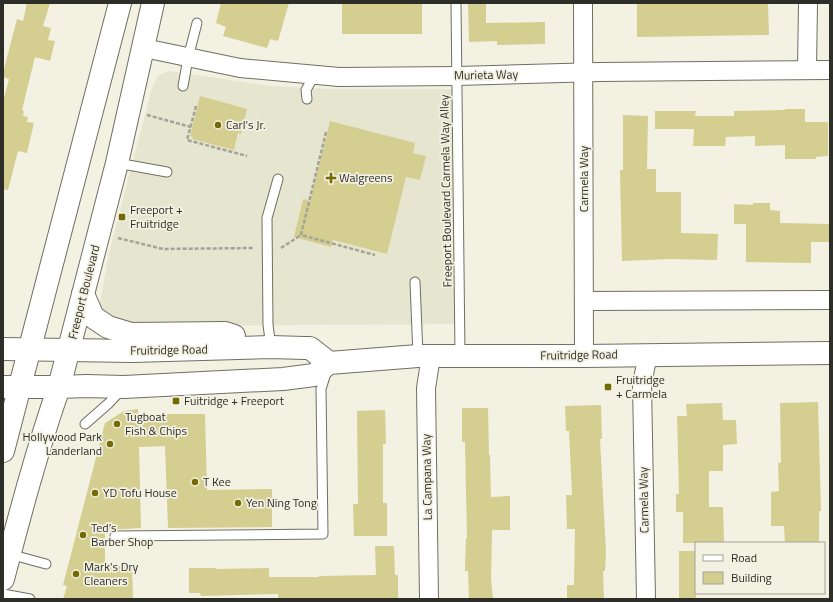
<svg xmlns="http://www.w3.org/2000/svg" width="833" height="602" font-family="'Titillium Web',sans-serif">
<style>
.built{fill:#e6e5cf}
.building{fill:#d4ce90}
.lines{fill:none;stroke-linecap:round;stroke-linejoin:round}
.service-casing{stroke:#706f62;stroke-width:11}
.minor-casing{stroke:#706f62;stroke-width:20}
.secondary-casing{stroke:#706f62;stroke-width:24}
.primary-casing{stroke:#706f62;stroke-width:24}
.path{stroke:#a4a398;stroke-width:2.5;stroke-dasharray:4 2;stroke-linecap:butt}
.service{stroke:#fff;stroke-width:9}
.minor{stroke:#fff;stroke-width:18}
.secondary{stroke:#fff;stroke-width:22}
.primary{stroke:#fff;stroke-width:22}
.poi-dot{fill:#746b05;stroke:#f2f1e2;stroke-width:1.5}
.labels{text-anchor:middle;stroke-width:3.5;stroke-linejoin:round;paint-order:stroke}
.street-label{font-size:12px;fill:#2e2e28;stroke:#f2f1e2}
.poi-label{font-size:12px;fill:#2e2e28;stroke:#f2f1e2;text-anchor:start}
</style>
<rect width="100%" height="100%" fill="#f2f1e2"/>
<path class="built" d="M169 71 271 86 329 89H457L460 324 130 326 106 316 101 309 100 303 109 253 152 88 158 76Z"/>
<g class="building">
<path d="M27 3H50L43 26 51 28 48 40 55 41 50 61 35 57 22 110 24 111 23 116 28 117 27 122 34 123 27 153 18 151 8 190 3 189V102L9 79 3 77V73L17 19 23 21Z"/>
<path d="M221 3H289L278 41 270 39 267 48 223 36 226 27 216 23Z"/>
<rect x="342" y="3" width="80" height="31"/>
<path d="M468 3H486V23L545 22V44L497 45V41L469 42Z"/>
<path d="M637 3 768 4 769 35 637 37Z"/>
<path d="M200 96 247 109 241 134 238 133 234 150 192 139 193 137 190 136Z"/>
<path d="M785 109H805V122H828V156L816 157V159H785V145L755 146V136L726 137 725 146H693L694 129H655V111H696L695 116H734V111L785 110Z"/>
<path d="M623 115 648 116 647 169H656V192H681V233L718 234 717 260 671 259 622 261 620 170H623Z"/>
<path d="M330 121 415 143 413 153 426 156 420 180 406 177 387 254 333 240 331 247 294 237 303 199 310 201Z"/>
<path d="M753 203H770V210L780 211V223L829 224V242H811V263L746 262V224H734V204L753 205Z"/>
<path d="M818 402 821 511H819V543H785L784 526H771V492L779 491 778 463H781L780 403Z"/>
<path d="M722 403 723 420H736L737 444 723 445V471H709V507H723L724 543H683V512H676V494H679L677 416H687L686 404Z"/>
<path d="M601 405 602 439H600L606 552 605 571H603L604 599H567V585H574L575 529H567L566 495H572L569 431H566L565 406Z"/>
<path d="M462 408H488L489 455H490L491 497 510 496V530H492L491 579 493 599H469L468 571H465L466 538H467L465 442H462Z"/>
<path d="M138 409V414H205L207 490 272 489V527L168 528 165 446 139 447 141 528 105 530V566H132L133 599H63L67 586 63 585 105 423 124 411Z"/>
<path d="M385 410 386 444H383V503H387V536H354L353 504H358L357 411Z"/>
<path d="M375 546H394L395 575H398V599H278V594L201 596 200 593H189V568H216V569L269 568V577H319V576L376 575Z"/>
<path d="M679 551H696V599L679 598Z"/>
</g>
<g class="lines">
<defs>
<g id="service">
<path d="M456 3 460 355"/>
<path d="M183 86 188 58 197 23"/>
<path d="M307 99 306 90 315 74"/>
<path d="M117 163 167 172"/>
<path d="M415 282 418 356"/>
<path d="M271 347 268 325 267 218 278 179"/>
<path d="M85 424 109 403 121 390"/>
<path d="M115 536 323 534 321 389 327 370"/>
<path d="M9 554 46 564"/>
<path d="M3 594 30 599"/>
</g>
<g id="minor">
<path d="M583 3 584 356"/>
<path d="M144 48 240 68 339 77 457 76 599 72 830 70"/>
<path d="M807 69 808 3"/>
<path d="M584 301 830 300"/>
<path d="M429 599 426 388 431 356"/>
<path d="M646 599 642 384 648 354"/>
</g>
<g id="secondary">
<path d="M83 294 93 317 108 327 131 334 225 333 234 336"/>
<path d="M3 349 132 351 271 347 304 348H310L329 363"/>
<path d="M3 387H59L86 386 124 387 283 379 314 375 329 363 418 356H584L830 353"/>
</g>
<g id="primary">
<path d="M3 451 120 3"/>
<path d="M3 579C20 514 37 450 59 387L117 163 153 3"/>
</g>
</defs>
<use href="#service" class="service-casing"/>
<use href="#minor" class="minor-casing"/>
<use href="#secondary" class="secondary-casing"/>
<use href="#primary" class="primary-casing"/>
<g class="path">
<path d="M196 106 187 140 247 156"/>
<path d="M147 115 191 127"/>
<path d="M326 132 301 235 375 255"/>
<path d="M118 238 163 249 254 248"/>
<path d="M281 248 301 235"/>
</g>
<use href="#service" class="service"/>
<use href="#minor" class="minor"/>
<use href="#secondary" class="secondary"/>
<use href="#primary" class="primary"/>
</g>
<g class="poi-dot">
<circle cx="218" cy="125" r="4"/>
<path d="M329 172h4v4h4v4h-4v4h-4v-4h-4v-4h4z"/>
<rect x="118" y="213" width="8" height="8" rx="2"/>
<rect x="604" y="383" width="8" height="8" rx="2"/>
<rect x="172" y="397" width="8" height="8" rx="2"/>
<circle cx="117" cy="424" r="4"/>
<circle cx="110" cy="444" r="4"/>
<circle cx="195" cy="482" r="4"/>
<circle cx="95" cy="493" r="4"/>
<circle cx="238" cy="503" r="4"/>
<circle cx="83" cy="535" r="4"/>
<circle cx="76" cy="574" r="4"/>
</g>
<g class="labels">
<g class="street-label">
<text transform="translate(486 75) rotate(-1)" y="4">Murieta Way</text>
<text transform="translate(584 179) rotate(-90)" y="4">Carmela Way</text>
<text transform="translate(446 191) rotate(-91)" y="4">Freeport Boulevard Carmela Way Alley</text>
<text transform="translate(84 292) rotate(-76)" y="4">Freeport Boulevard</text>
<text transform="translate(169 350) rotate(-1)" y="4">Fruitridge Road</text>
<text transform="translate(579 355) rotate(-1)" y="4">Fruitridge Road</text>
<text transform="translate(427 477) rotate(-91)" y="4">La Campana Way</text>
<text transform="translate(644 500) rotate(-91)" y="4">Carmela Way</text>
</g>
<g class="poi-label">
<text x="226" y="129">Carl's Jr.</text>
<text x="339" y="182">Walgreens</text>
<text x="130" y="214">Freeport +<tspan x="130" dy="14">Fruitridge</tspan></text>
<text x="616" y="384">Fruitridge<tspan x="616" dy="14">+ Carmela</tspan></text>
<text x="184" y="405">Fuitridge + Freeport</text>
<text x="125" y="421">Tugboat<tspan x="125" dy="14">Fish &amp; Chips</tspan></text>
<text x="102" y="441" text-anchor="end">Hollywood Park<tspan x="102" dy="14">Landerland</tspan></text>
<text x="203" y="486">T Kee</text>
<text x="103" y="497">YD Tofu House</text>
<text x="246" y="507">Yen Ning Tong</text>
<text x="91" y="532">Ted’s<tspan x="91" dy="14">Barber Shop</tspan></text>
<text x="84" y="571">Mark's Dry<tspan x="84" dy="14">Cleaners</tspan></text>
</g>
</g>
<rect width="833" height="602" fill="none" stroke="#2e2e28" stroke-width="8"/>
<rect x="695" y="542" width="130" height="52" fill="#f2f1e2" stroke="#a4a398"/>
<rect x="703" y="555" width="20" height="6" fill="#ffffff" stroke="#a4a398"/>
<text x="731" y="562" font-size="12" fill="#2e2e28">Road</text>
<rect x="703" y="572" width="20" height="12" fill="#d4ce90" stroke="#a4a398"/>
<text x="731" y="582" font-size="12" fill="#2e2e28">Building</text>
</svg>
